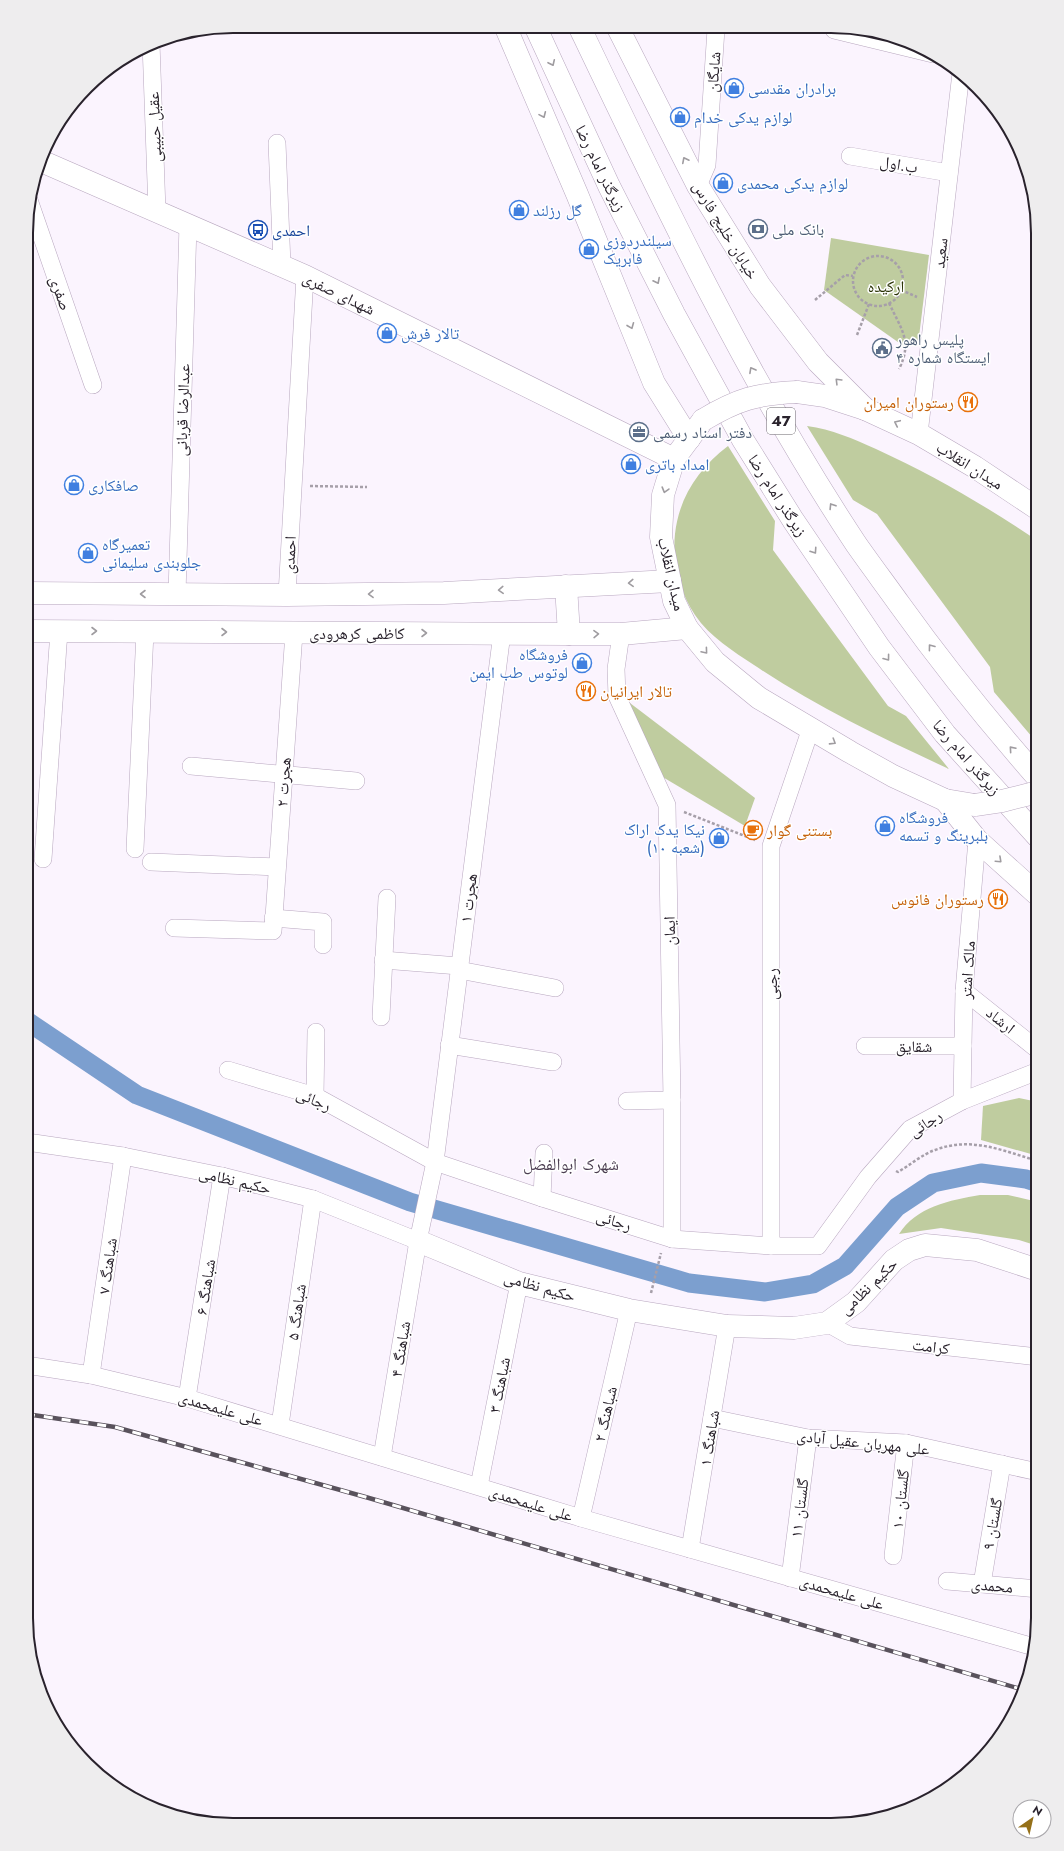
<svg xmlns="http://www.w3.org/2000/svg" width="1064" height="1851" font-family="Jost,'Noto Naskh Arabic',sans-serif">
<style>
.green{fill:#bfcc9f}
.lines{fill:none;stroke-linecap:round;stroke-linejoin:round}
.canal{stroke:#7c9fcf;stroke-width:19}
.minor-casing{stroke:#b8a7bf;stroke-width:18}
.tertiary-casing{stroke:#b8a7bf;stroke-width:23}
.secondary-casing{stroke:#b8a7bf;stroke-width:23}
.trunk-casing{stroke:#b8a7bf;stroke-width:23}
.path{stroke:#a69fa9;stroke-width:2.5;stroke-dasharray:3 2;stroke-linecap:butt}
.minor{stroke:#fff;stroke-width:17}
.tertiary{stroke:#fff;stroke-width:22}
.secondary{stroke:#fff;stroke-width:22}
.trunk{stroke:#fff;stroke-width:22}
.rail-casing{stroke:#59525c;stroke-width:4.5}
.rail{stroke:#fff;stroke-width:3;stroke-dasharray:9;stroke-linecap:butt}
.secondary-bridge-casing{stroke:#b8a7bf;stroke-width:23;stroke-linecap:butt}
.secondary-bridge{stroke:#fff;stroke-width:22}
.oneway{stroke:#9f9ca0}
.labels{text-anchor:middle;stroke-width:3;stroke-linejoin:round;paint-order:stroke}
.shield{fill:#fff;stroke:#69646b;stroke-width:1}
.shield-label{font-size:15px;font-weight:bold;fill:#29222c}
.street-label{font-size:16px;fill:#29222c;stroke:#fff}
.shop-label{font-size:16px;fill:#366cbe;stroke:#fff;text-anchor:start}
.service-label{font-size:16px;fill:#4e5e75;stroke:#fff;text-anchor:start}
.transit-label{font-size:16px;fill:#164399;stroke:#fff;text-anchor:start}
.park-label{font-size:16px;fill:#293204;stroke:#fff}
.food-label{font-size:16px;fill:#c56008;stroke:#fff;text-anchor:end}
.neighbourhood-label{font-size:17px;fill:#4c3e52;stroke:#fff}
.rim{fill:none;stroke:#29222c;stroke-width:2}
</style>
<rect width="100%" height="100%" fill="#fbf4fe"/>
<g class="green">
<path d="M831 238 929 255 918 345 905 347 824 290Z"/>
<path d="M807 426C832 429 853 439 876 449 933 475 986 506 1038 541V744L994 692 990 667 877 514 853 500Z"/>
<path d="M728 446 775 521 773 550 888 706 906 716 949 769C882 738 816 707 754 665 733 651 710 637 695 615 679 591 672 562 675 534 679 497 699 468 728 446Z"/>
<path d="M626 700 755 798 745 826 661 776Z"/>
<path d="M1019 1098 1038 1102V1156L981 1140 983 1106Z"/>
<path d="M980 1195H1008L1038 1202V1246L1019 1240 941 1228 899 1234C916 1207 950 1200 980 1195Z"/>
</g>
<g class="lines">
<path class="canal" d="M27 1021 137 1095 410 1202 689 1283 765 1292 813 1284 845 1266 897 1207 933 1183 981 1173 1026 1179 1038 1183"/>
<defs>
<g id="minor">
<path d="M834 30 933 54"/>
<path d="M151 43 157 211"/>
<path d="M277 143 282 265"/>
<path d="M850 156 949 173"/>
<path d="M698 186 707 165 716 29"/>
<path d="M29 200 93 385"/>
<path d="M919 434 961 73"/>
<path d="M177 594 188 225"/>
<path d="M287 595 305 276"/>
<path d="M621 634 616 669 617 696 667 805 672 1100V1239"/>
<path d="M191 766 356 781"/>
<path d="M135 849 145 632"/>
<path d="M43 859 59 631"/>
<path d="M151 862 277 867"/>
<path d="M273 918 323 922V945"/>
<path d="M174 928 273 931 294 633"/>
<path d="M383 960 459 966"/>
<path d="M459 970 555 988"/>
<path d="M964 991 1038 1050"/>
<path d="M381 1017 387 898"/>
<path d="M449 1045 553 1062"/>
<path d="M865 1046H963"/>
<path d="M228 1070 315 1096 435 1162 542 1198 672 1239 771 1246H818L868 1177 910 1129 962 1101 1038 1071"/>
<path d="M315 1096 316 1032"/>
<path d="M627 1101 672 1100"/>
<path d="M962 1101 964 991 977 840"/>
<path d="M27 1142 123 1156 222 1176 313 1199 418 1241"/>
<path d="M542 1198 544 1153"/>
<path d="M771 1246V846L811 728"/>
<path d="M827 1323 850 1336 1038 1357"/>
<path d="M26 1365 91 1375 187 1398 581 1518 1034 1647"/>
<path d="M91 1375 123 1156"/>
<path d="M187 1398 222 1176"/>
<path d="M712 1418 808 1438 906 1443 1038 1472"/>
<path d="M280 1425 313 1199"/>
<path d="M382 1457 418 1241 435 1162 502 633"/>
<path d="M479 1486 519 1283"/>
<path d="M581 1518 629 1310"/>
<path d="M690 1549 727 1326"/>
<path d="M893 1556 906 1443"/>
<path d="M790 1578 808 1438"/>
<path d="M947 1581 1038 1589"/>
<path d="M982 1584 1002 1464"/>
</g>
<g id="tertiary">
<path d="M41 161 305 276 674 459"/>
<path d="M418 1241 519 1283 629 1310 727 1326 794 1328 827 1323 856 1302 894 1260 909 1250 925 1245 977 1250 1038 1270"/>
</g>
<g id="secondary">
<path d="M506 28 577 194 654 383 689 439"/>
<path d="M618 28 698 186 760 286 818 362 865 409"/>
<path d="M797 392 825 396 865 409 919 434 975 467 1038 509"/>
<path d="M703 420 674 459 663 495 661 537 674 601 687 628 715 662 759 698 850 752 893 776 945 800 975 805"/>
<path d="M566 586 569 634"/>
<path d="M27 593 287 595 444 593 670 581"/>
<path d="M27 631 569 634H621L687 628"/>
<path d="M945 800 977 840 1038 895"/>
</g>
<g id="trunk">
<path d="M536 28 609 186 674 314 743 440 793 520 879 647 945 734 1038 837"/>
<path d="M580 28C664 204 748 381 856 544 870 564 885 584 900 605 943 665 989 722 1038 778"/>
</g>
</defs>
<use href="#minor" class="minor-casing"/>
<use href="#tertiary" class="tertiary-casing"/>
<use href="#secondary" class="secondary-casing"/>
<use href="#trunk" class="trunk-casing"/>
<g class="path">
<circle cx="878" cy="281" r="25"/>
<path d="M901 290 917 297"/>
<path d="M815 300 845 275 853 276"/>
<path d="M889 303C901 329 913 341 899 369"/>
<path d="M857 335 869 304"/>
<path d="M310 486 367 487"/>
<path d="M684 812 755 840"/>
<path d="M896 1171 898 1172C910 1165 923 1154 935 1150 972 1136 1003 1151 1038 1161"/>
<path d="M651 1293 661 1253"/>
</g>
<use href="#minor" class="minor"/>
<use href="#tertiary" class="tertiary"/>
<use href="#secondary" class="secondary"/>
<use href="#trunk" class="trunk"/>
<defs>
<path id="rail" d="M26 1414 115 1427 369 1498 1024 1690"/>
</defs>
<use href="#rail" class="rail-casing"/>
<use href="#rail" class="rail"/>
<defs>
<g id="secondary-bridge">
<path d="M703 420C738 399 756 394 797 392"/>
<path d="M975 805 1002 801 1038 792"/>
</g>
</defs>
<use href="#secondary-bridge" class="secondary-bridge-casing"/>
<use href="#secondary-bridge" class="secondary-bridge"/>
</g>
<defs><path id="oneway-chevron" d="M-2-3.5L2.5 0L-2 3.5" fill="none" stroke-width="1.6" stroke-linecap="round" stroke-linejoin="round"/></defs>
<g class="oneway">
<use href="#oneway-chevron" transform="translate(552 63) rotate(65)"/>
<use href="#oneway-chevron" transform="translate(543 115) rotate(66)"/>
<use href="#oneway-chevron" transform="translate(685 160) rotate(-117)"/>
<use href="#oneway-chevron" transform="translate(657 281) rotate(63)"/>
<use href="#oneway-chevron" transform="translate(631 326) rotate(68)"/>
<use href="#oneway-chevron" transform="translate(752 370) rotate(-119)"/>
<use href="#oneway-chevron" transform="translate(838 381) rotate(-135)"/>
<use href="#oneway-chevron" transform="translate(897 423) rotate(-155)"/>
<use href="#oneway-chevron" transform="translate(665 490) rotate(106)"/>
<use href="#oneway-chevron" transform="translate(832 506) rotate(-122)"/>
<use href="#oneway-chevron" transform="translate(814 551) rotate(56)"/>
<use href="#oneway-chevron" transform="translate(631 583) rotate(177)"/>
<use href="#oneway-chevron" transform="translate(501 590) rotate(177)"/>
<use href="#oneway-chevron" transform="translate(143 594) rotate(-180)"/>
<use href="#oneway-chevron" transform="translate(371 594) rotate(179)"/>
<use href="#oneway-chevron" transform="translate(94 631)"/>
<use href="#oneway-chevron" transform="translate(224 632)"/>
<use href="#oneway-chevron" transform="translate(424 633)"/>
<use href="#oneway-chevron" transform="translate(596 634) rotate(-1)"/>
<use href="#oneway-chevron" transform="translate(931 647) rotate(-127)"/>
<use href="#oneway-chevron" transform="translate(705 651) rotate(50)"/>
<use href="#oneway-chevron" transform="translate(887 658) rotate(53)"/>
<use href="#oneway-chevron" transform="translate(833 742) rotate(32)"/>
<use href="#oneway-chevron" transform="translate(1012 749) rotate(-131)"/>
<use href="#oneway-chevron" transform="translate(999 860) rotate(43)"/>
</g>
<defs>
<symbol id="shop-ring" viewBox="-11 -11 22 22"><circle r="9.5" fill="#fff" stroke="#3f7fe0" stroke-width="1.5"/><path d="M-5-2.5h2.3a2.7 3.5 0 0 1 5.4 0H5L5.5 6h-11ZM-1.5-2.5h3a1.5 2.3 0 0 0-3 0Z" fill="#3f7fe0"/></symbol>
<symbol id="bank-ring" viewBox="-11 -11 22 22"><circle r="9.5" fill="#fff" stroke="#5c6f8a" stroke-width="1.5"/><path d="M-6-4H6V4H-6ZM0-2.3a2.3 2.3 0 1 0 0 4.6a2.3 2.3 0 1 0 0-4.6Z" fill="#5c6f8a"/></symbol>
<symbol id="bus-ring" viewBox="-11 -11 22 22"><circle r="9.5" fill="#fff" stroke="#1a4fb4" stroke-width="1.5"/><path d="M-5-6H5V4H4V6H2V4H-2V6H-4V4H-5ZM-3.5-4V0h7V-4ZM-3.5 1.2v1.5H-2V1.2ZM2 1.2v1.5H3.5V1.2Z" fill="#1a4fb4"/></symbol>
<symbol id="civic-ring" viewBox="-11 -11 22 22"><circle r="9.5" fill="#fff" stroke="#5c6f8a" stroke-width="1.5"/><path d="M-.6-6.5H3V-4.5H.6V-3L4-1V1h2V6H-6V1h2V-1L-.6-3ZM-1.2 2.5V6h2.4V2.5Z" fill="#5c6f8a"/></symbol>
<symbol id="restaurant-ring" viewBox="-11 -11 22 22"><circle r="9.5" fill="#fff" stroke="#e8710a" stroke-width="1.5"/><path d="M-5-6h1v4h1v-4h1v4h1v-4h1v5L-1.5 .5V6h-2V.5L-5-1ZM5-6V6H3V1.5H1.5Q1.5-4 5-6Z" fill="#e8710a"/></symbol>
<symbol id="office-ring" viewBox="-11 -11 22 22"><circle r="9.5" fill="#fff" stroke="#5c6f8a" stroke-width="1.5"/><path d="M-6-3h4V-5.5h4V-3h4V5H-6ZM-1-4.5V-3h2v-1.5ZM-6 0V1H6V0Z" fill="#5c6f8a"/></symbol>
<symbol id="cafe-ring" viewBox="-11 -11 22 22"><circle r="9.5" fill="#fff" stroke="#e8710a" stroke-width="1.5"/><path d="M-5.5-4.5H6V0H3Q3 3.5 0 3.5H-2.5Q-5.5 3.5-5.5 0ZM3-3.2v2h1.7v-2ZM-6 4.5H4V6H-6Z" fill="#e8710a"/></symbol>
</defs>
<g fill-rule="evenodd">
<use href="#shop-ring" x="723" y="77" width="22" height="22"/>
<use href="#shop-ring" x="669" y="106" width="22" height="22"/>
<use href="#shop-ring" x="712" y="172" width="22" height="22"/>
<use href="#shop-ring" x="508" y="199" width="22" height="22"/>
<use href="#bank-ring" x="747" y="218" width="22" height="22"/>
<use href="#bus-ring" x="247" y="219" width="22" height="22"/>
<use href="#shop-ring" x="578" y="238" width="22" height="22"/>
<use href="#shop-ring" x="376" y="322" width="22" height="22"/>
<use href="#civic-ring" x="871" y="337" width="22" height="22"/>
<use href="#restaurant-ring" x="957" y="391" width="22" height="22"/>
<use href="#office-ring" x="628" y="421" width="22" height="22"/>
<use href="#shop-ring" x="620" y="453" width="22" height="22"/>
<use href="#shop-ring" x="63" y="474" width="22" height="22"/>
<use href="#shop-ring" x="77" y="542" width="22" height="22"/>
<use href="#shop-ring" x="571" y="652" width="22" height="22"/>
<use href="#restaurant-ring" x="575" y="680" width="22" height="22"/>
<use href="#shop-ring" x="874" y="815" width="22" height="22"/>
<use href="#cafe-ring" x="742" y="819" width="22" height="22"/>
<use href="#shop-ring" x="708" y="827" width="22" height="22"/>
<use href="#restaurant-ring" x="987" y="888" width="22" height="22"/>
</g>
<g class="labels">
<rect class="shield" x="767" y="408" width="28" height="26" rx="3"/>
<g class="shield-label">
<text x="781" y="426">47</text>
</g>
<g class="street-label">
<text transform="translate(713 72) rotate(-86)" y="6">شایگان</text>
<text transform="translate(154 127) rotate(-92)" y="6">عقیل حبیبی</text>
<text transform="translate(899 164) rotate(10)" y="6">ب.اول</text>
<text transform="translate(601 168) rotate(64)" y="6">زیرگذر امام رضا</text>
<text transform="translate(726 230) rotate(59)" y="6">خیابان خلیج فارس</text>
<text transform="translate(940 253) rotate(-84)" y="6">سعید</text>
<text transform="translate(61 293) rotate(71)" y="6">صفری</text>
<text transform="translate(339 293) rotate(26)" y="6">شهدای صفری</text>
<text transform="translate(182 410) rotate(-88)" y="6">عبدالرضا قربانی</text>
<text transform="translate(970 465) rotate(32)" y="6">میدان انقلاب</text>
<text transform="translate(778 495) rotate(57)" y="6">زیرگذر امام رضا</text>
<text transform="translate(289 555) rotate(-87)" y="6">احمدی</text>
<text transform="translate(672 574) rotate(77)" y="6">میدان انقلاب</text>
<text x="357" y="639">کاظمی کرهرودی</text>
<text transform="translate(967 757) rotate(49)" y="6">زیرگذر امام رضا</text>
<text transform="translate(283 782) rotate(-86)" y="6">هجرت ۲</text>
<text transform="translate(468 898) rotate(-83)" y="6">هجرت ۱</text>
<text transform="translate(669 931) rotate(-91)" y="6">ایمان</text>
<text transform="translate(967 970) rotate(-86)" y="6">مالک اشتر</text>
<text transform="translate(771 984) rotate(-90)" y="6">رجبی</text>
<text transform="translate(1001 1020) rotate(39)" y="6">ارشاد</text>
<text x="914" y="1052">شقایق</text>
<text transform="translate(314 1099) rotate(23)" y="6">رجائی</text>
<text transform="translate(925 1123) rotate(-32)" y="6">رجائی</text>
<text transform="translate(235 1180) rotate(13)" y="6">حکیم نظامی</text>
<text transform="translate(614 1220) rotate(17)" y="6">رجائی</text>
<text transform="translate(107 1266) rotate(-82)" y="6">شباهنگ ۷</text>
<text transform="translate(540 1286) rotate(16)" y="6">حکیم نظامی</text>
<text transform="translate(868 1286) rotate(-44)" y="6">حکیم نظامی</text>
<text transform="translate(205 1287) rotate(-81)" y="6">شباهنگ ۶</text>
<text transform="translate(296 1312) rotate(-82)" y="6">شباهنگ ۵</text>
<text transform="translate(931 1346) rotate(7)" y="6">کرامت</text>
<text transform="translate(400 1349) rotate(-81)" y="6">شباهنگ ۴</text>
<text transform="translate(499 1385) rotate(-79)" y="6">شباهنگ ۳</text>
<text transform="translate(221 1408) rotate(16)" y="6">علی علیمحمدی</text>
<text transform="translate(605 1414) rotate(-77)" y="6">شباهنگ ۲</text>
<text transform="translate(709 1438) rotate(-81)" y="6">شباهنگ ۱</text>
<text transform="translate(863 1442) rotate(6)" y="6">علی مهربان عقیل آبادی</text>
<text transform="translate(900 1499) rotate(-84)" y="6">گلستان ۱۰</text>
<text transform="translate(531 1503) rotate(17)" y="6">علی علیمحمدی</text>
<text transform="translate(799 1508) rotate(-83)" y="6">گلستان ۱۱</text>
<text transform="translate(992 1524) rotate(-80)" y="6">گلستان ۹</text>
<text transform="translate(992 1585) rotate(5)" y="6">محمدی</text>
<text transform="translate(842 1592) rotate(16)" y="6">علی علیمحمدی</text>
</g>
<g class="shop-label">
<text x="748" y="94">برادران مقدسی</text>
<text x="694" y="123">لوازم یدکی خدام</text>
<text x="737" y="189">لوازم یدکی محمدی</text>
<text x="533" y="216">گل رزلند</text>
<text x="603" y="246">سیلندردوزی<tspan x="603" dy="18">فابریک</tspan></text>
<text x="401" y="339">تالار فرش</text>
<text x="645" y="470">امداد باتری</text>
<text x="88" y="491">صافکاری</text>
<text x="102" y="550">تعمیرگاه<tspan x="102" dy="18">جلوبندی سلیمانی</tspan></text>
<text x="568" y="660" text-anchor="end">فروشگاه<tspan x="568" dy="18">لوتوس طب ایمن</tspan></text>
<text x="899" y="823">فروشگاه<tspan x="899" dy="18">بلبرینگ و تسمه</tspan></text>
<text x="705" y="835" text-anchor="end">نیکا یدک اراک<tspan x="705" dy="18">(شعبه ۱۰)</tspan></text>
</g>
<g class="service-label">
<text x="772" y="235">بانک ملی</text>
<text x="896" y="345">پلیس راهور<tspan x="896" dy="18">ایستگاه شماره ۴</tspan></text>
<text x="653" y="438">دفتر اسناد رسمی</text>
</g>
<g class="transit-label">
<text x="272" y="236">احمدی</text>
</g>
<g class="park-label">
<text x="886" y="292">ارکیده</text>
</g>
<g class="food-label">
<text x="954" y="408">رستوران امیران</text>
<text x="600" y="697" text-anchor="start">تالار ایرانیان</text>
<text x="767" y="836" text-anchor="start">بستنی گوار</text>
<text x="984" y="905">رستوران فانوس</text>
</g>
<g class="neighbourhood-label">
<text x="571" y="1170">شهرک ابوالفضل</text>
</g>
</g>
<path d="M0 0H1064V1851H0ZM233 33H831A200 200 0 0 1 1031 233V1618A200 200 0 0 1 831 1818H233A200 200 0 0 1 33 1618V233A200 200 0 0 1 233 33Z" fill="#eeedee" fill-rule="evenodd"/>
<path class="rim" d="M233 33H831A200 200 0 0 1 1031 233V1618A200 200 0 0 1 831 1818H233A200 200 0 0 1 33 1618V233A200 200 0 0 1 233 33Z"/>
<g transform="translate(1032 1819) rotate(34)"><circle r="19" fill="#ffffff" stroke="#a9a7ab"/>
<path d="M0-3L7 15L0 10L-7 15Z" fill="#957019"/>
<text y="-6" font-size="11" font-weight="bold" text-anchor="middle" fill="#29222c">N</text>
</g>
</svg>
